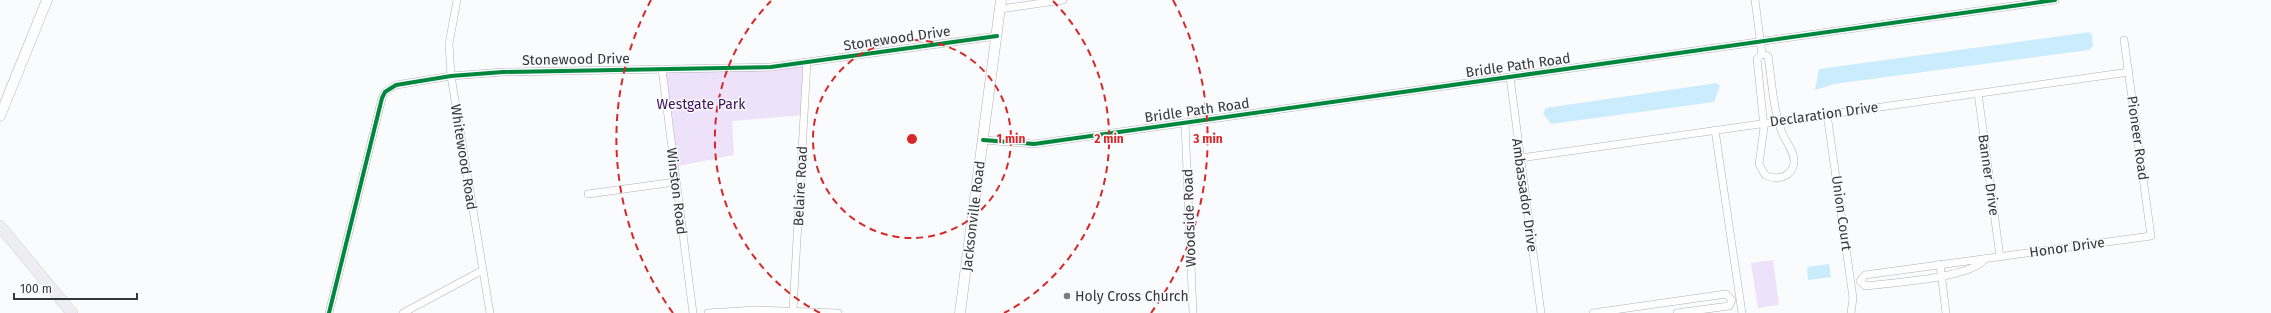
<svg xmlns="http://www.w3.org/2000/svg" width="2271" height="313" font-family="'Fira Sans',sans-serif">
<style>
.green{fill:#eee1fa}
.water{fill:#cbecfd}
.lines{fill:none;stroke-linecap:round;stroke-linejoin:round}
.street-casing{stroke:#b0b1b2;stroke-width:8}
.secondary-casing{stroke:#b0b1b2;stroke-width:11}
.primary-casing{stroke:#d5d5d6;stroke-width:12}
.street{stroke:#fefeff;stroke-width:7}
.secondary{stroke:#fefeff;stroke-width:10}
.primary{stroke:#ededf2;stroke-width:11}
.cycleway-casing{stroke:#f9fafd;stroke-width:6}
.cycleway{stroke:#00873e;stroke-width:4}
.ring{fill:none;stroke:#d62828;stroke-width:2;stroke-dasharray:7 5}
.poi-dot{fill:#7b7c7d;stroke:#f9fafd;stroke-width:1.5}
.labels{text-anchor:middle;stroke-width:3;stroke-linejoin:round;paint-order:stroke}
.street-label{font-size:14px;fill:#363738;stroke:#f9fafd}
.park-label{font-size:14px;fill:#400f5a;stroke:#f9fafd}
.poi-label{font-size:14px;fill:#363738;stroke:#f9fafd;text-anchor:start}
.centre{fill:#d62828;stroke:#f9fafd;stroke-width:2}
.ring-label{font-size:12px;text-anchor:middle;font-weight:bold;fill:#d62828;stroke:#f9fafd;stroke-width:3;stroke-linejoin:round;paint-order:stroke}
</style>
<rect width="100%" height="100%" fill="#fafbfc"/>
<g class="green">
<path d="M807 62 804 115 732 121 734 155 673 167 662 69Z"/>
<path d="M1773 260 1779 305 1758 308 1751 263Z"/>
</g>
<g class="water">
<path d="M2090 32 2092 35 2093 46 2089 50 1834 84 1815 90 1819 69Z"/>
<path d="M1717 83 1720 86 1714 102 1551 124 1543 113 1546 108Z"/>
<path d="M1829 264 1831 277 1808 280 1807 267Z"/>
</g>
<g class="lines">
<defs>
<g id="street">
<path d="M457 0 449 44 451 76 490 313"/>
<path d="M1755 0 1762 54 1757 59 1764 127 1759 164 1765 175C1777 181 1792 177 1794 163 1795 152 1787 144 1783 135 1773 111 1772 82 1768 56L1762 54"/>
<path d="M1000 9 1063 0"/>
<path d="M662 69 693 313"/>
<path d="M1510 77 1541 313"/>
<path d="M1978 93 2000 257"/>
<path d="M1827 114 1853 298 1851 313"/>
<path d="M1185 123 1193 313"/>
<path d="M1715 130 1742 313"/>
<path d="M983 140 1034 144 2055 0"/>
<path d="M1520 158 2129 72"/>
<path d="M588 194 675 182"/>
<path d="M1984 260C1970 278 1890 283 1865 286L1860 281 1865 275 2151 236 2124 40"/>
<path d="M1940 264 1946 313"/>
<path d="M793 310 807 62"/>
<path d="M329 313 382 98 385 92 396 85 451 76 503 72 771 67 997 36"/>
<path d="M403 313 481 271"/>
<path d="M708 313 756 310 838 313"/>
<path d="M1593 313 1726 294 1732 300 1729 306 1677 313"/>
</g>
<g id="secondary">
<path d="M0 116 47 0"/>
<path d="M960 313 1001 0"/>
</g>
<path id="primary" d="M0 226 72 313"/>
</defs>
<use href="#street" class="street-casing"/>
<use href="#secondary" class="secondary-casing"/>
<use href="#primary" class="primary-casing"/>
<use href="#street" class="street"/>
<use href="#secondary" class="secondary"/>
<use href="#primary" class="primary"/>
<defs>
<g id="cycleway">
<path d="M983 140 1034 144 2055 0"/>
<path d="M329 313 382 98 385 92 396 85 451 76 503 72 771 67 997 36"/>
</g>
</defs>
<use href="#cycleway" class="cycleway-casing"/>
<use href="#cycleway" class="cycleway"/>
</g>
<g class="ring">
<circle cx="912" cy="139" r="99"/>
<path d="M820 313A197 197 0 0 1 771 1M1053 1A197 197 0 0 1 1004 313"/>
<path d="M673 313A296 296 0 0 1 651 0M1173 0A296 296 0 0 1 1151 313"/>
</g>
<circle class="poi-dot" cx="1067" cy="296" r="4"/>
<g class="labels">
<g class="street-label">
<text transform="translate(897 38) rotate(-8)" y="5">Stonewood Drive</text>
<text transform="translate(576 59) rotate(-1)" y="5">Stonewood Drive</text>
<text transform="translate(1518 65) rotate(-8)" y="5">Bridle Path Road</text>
<text transform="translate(1197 110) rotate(-8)" y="5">Bridle Path Road</text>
<text transform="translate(1824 114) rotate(-8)" y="5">Declaration Drive</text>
<text transform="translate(2138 138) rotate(82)" y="5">Pioneer Road</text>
<text transform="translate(464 157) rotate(81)" y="5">Whitewood Road</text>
<text transform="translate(1989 175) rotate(82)" y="5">Banner Drive</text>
<text transform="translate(800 186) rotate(-87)" y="5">Belaire Road</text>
<text transform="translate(677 191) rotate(83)" y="5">Winston Road</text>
<text transform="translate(1525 195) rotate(82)" y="5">Ambassador Drive</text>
<text transform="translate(1842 213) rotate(82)" y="5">Union Court</text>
<text transform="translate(973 216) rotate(-83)" y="5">Jacksonville Road</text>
<text transform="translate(1189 218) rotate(-92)" y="5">Woodside Road</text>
<text transform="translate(2067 247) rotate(-8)" y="5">Honor Drive</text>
</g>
<g class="park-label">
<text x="701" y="109">Westgate Park</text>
</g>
<g class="poi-label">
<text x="1075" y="301">Holy Cross Church</text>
</g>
</g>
<circle cx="912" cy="139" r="6" class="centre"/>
<g class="ring-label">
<text x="1011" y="143">1 min</text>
<text x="1109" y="143">2 min</text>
<text x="1208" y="143">3 min</text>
</g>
<path d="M14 293v6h123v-6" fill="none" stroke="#363738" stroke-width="2"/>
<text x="20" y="293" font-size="12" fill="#363738" stroke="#f9fafd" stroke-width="3" paint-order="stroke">100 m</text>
</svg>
